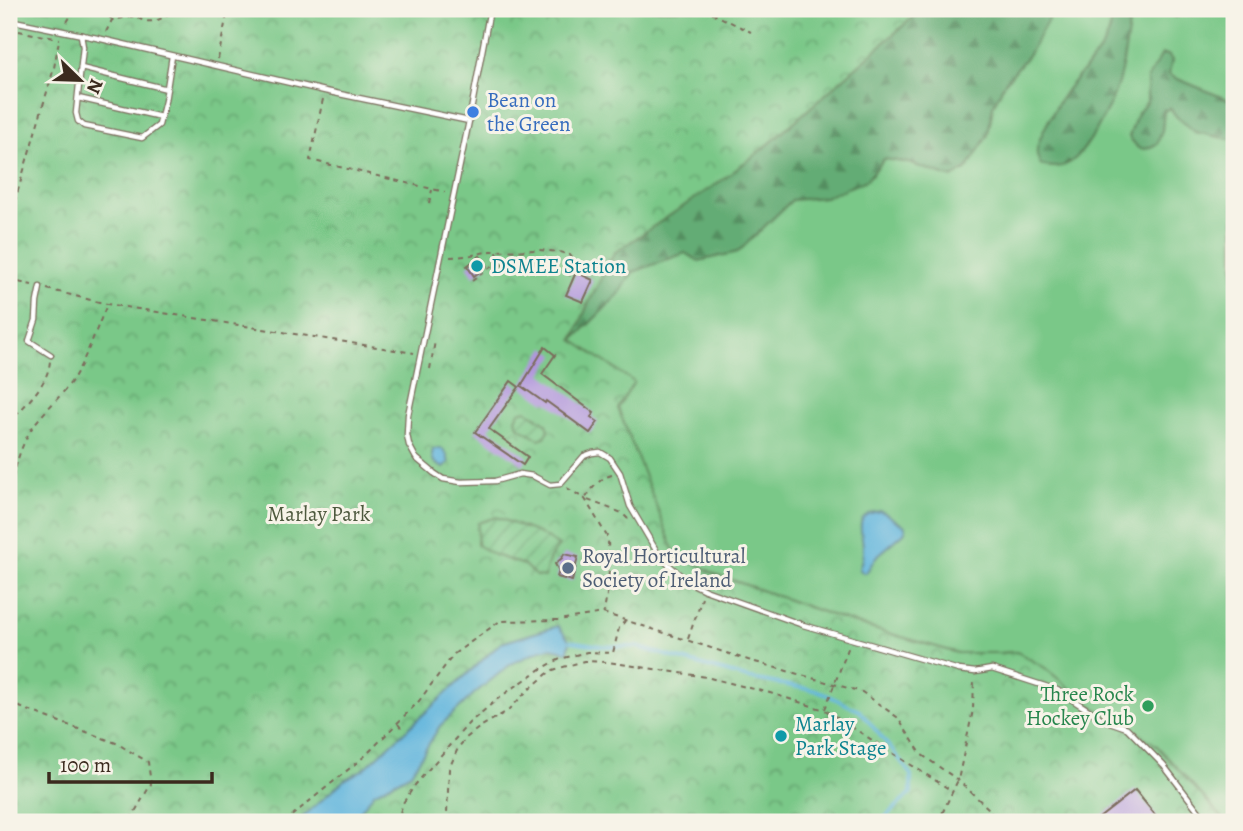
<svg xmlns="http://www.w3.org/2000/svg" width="1243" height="831" font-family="Alegreya,serif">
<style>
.grass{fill:#7ac888;stroke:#5a7953;stroke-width:2}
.forest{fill:url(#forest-firs);stroke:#4f6b49;stroke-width:2}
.park{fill:url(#park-crowns);stroke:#5a7953;stroke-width:2}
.garden{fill:url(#garden-furrows);stroke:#5a7953;stroke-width:2}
.water{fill:#61b5dd;stroke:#4e707e;stroke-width:2}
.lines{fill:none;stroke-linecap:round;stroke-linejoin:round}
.stream{stroke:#61b5dd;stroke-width:3.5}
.building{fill:#b096dc}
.lane-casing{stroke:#7b6c5c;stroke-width:7}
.path{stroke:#7b6c5c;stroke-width:2;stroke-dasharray:5 5;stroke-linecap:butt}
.lane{stroke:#fff;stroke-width:4.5}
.shop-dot{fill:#3f7fe0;stroke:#f7f3e8;stroke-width:2.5}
.culture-dot{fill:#0f9aa8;stroke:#f7f3e8;stroke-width:2.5}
.service-dot{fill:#5c6f8a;stroke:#f7f3e8;stroke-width:2.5}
.leisure-dot{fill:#2e9e5b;stroke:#f7f3e8;stroke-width:2.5}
.labels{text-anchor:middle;stroke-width:6;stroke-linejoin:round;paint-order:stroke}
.shop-label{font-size:21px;fill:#366cbe;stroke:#f7f3e8;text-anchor:start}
.culture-label{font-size:21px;fill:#0d838f;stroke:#f7f3e8;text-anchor:start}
.park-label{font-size:21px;fill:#4e593e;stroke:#f7f3e8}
.service-label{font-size:21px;fill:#4e5e75;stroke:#f7f3e8;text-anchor:start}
.leisure-label{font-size:21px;fill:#27864d;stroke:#f7f3e8;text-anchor:end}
</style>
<defs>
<pattern id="forest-firs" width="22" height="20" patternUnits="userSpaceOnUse" patternTransform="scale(1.75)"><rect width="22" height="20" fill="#63ac74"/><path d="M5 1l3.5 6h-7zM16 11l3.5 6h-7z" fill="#538c5f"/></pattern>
<pattern id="park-crowns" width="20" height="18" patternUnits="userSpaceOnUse" patternTransform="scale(1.75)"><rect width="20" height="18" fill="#7ac888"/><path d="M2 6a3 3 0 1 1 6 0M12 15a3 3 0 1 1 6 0" fill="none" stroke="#65a36f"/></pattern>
<pattern id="garden-furrows" width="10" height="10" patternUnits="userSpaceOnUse" patternTransform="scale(1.75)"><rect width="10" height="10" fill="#7ac888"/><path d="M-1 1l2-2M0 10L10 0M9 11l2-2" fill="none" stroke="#65a36f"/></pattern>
</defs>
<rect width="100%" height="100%" fill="#f7f3e8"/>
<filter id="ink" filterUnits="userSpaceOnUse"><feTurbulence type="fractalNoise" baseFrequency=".0143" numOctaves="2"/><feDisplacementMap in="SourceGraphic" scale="14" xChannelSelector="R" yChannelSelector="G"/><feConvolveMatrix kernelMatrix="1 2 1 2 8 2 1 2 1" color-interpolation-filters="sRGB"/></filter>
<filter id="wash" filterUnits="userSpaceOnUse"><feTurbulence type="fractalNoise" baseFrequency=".00686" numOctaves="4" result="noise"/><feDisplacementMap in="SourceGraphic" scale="28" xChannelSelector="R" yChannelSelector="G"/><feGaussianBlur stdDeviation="1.57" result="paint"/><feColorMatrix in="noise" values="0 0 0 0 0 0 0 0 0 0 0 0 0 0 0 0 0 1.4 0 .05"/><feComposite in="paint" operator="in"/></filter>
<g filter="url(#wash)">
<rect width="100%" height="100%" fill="#f1e7cf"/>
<path class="grass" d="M922 9H1234V822H1226L1157 746 1089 704 1045 668 1017 652 998 653H958L856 624 715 574 673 551 573 340 588 304 697 198Z"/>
<g class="forest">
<path d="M922 9H1054L1029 54 1004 84 993 106 988 135 967 169 952 178 909 163 884 159 867 180 825 197 792 200 738 252 699 261 685 253 633 272 619 294 573 340 588 304 614 253 725 178 770 143Z"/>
<path d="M1110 9H1131C1128 33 1125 59 1118 83 1112 103 1086 156 1067 164 1060 168 1049 167 1041 165 1038 159 1036 155 1037 149 1038 138 1061 96 1069 87 1087 65 1118 40 1110 9Z"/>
<path d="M1168 9H1217L1191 15 1184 11 1176 17 1171 14Z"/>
<path d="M1162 54 1168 55 1172 60 1169 74 1173 77 1234 102V140L1195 132 1176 116 1170 108 1164 111 1162 131 1157 144 1146 149 1138 148 1129 137 1137 114 1147 102V79Z"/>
</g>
<path class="park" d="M9 9H922L770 143 725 178 614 253 588 304 573 340 634 382 618 408 674 551 715 574 856 624 957 653H998L1017 652 1045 668 1089 704 1140 734 1157 746 1226 822H9Z"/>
<g class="garden">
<path d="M526 410 547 424 549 430 545 437 539 439 518 426 516 419 519 412Z"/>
<path d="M496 517 538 533 559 546C549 556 547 564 545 577L536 576 524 565 494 555 477 545 478 523Z"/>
</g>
<g class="water">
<path d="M441 448 446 453 449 462 444 468C434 464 430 460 433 449Z"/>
<path d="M880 511C890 514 895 522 904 525L906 529 904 533 876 557 866 573H863L859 569C861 563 863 557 863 551 864 532 850 515 880 511Z"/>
<path d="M558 626 570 641 568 652 551 648 541 650 511 664 475 693 440 726 411 773 374 793 352 822H297L344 780 364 769 501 643Z"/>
</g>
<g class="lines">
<path class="stream" d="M570 641 603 646 637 647 747 678 819 691 860 711 900 760 911 775V793L880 822"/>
</g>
<g id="blocks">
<g class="building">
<path d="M480 256 487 266 474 276 467 266Z"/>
<path d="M576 272 593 280 583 302 566 295Z"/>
<path d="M545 347 555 355 542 374 594 413 591 417 598 422 590 433 546 401 545 403 521 386Z"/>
<path d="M511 381 519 387 489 429 528 457 523 465 475 432Z"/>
<path d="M564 554 578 557 572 581 557 577 559 571 555 564 562 558Z"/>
<path d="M1135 790 1157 817 1151 822H1094Z"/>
</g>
</g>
</g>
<g filter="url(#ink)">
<use href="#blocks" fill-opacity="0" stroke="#7b6c5c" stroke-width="2"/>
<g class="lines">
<defs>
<g id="lane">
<path d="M9 20 97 38 325 91 469 121 408 415 407 435 409 445 416 458 434 473 443 479 461 482 495 481 520 474 533 476 550 485 560 484 584 456 592 453 600 452 610 458 620 473 630 506 660 557 687 581 705 590 803 625 959 670 975 672 992 669 1057 690 1104 720 1127 728 1164 766 1207 822"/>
<path d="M81 35 83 47 76 113 78 121 84 126 142 138 159 125 165 101 172 56"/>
<path d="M81 68 167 89"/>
<path d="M78 98 161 117"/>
<path d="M469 121 490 9"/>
<path d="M40 287 37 302 36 320 29 341 51 355"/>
</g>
</defs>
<use href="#lane" class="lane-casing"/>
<g class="path">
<path d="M89 9C98 12 107 12 112 20"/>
<path d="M703 9 751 32"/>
<path d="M67 22 75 9"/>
<path d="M9 29 59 39"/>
<path d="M106 32 112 20 135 16C148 26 163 21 173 9"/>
<path d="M218 59 228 9"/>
<path d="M323 99 310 160 445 192"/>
<path d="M429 203 432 190"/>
<path d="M9 221 54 68 59 40"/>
<path d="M497 252 498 257 503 267"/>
<path d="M450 257 467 256 491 251 539 250 560 252 570 255 575 262 569 277"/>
<path d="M9 280 32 285"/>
<path d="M472 281 492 266 498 257"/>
<path d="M47 289 107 304 414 353"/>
<path d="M430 369 435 341"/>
<path d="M9 423C24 405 48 386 50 361"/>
<path d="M612 475C599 478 592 489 585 499L622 513 628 519"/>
<path d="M567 488 585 499 608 538 609 583 604 612"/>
<path d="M9 497C14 471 19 447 34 425 46 409 62 396 73 379 87 357 96 329 107 305"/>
<path d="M688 639 702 598"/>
<path d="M9 703 116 743 148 762 151 784 129 822"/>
<path d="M825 709 849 646"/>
<path d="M398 724 402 729"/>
<path d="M284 822 366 755 419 701 454 654 500 621 559 620 603 613 748 660 862 692 897 717 922 755 958 780 989 809 996 822"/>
<path d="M400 822 399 816 403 803 415 785 469 723 500 697 541 669 560 659 587 652 613 653 619 628 625 621"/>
<path d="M451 822 447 813 449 769 458 748 466 738 480 727 509 710 525 693 547 674 553 670 584 661 608 662 706 677 770 693 825 710 952 791"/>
<path d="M938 822 958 780 973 710 974 680"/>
</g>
<use href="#lane" class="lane"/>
</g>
</g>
<circle class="shop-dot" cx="473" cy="112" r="7"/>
<g class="culture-dot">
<circle cx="477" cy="266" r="7"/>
<circle cx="781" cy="736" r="7"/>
</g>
<circle class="service-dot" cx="568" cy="568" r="7"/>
<circle class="leisure-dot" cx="1148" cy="706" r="7"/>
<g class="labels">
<g class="shop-label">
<text x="487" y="107">Bean on<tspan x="487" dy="24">the Green</tspan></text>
</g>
<g class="culture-label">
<text x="491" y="273">DSMEE Station</text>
<text x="795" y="731">Marlay<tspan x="795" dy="24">Park Stage</tspan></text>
</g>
<g class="park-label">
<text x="319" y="521">Marlay Park</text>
</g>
<g class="service-label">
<text x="582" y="563">Royal Horticultural<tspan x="582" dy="24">Society of Ireland</tspan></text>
</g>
<g class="leisure-label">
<text x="1134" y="701">Three Rock<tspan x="1134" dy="24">Hockey Club</tspan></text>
</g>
</g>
<rect width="1243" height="831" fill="none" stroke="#f7f3e8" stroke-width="35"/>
<g transform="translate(80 80) rotate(113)" stroke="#f7f3e8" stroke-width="5" paint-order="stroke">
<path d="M0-5L12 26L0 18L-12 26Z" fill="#3b2a1e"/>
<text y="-10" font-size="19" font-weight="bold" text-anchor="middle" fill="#3b2a1e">N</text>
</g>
<path d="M49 772v10h163v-10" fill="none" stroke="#3b2a1e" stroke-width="3.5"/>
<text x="60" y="772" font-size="21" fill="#3b2a1e" stroke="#f7f3e8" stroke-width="5" paint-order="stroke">100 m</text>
</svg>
